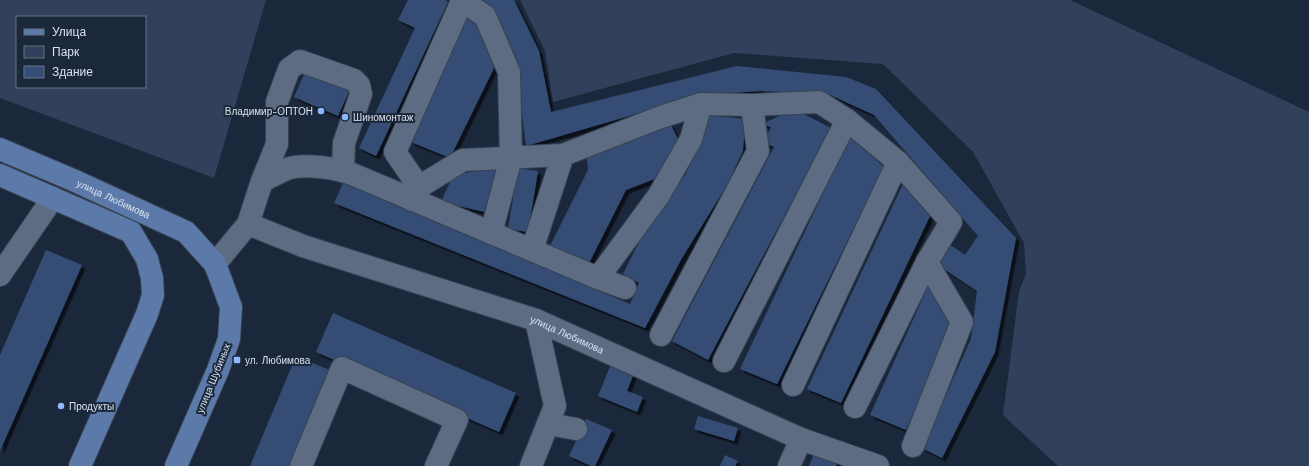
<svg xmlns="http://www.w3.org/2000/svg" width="1309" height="466" font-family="'Work Sans',sans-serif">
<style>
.green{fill:#31415c;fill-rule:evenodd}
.building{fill:#344e75;filter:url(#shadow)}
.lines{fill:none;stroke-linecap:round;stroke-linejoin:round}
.minor-casing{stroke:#384252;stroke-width:24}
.major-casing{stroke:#384252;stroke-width:24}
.minor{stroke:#5e6c83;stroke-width:22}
.major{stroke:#5c7aa9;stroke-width:22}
.poi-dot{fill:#8db9fc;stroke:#1b283b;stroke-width:1.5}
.labels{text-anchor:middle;stroke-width:4;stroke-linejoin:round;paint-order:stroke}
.poi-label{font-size:10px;fill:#d8e0ed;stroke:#1b283b;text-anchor:start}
.street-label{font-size:10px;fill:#d8e0ed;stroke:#1b283b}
</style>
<defs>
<filter id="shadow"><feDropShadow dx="3.5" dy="3.5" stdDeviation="0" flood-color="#0009"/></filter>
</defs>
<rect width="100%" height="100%" fill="#1b283b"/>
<g class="green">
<path d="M0 0H266L214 178 0 98ZM17 17H145V87H17Z"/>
<path d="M520 0H1070L1309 112V466H1058L1003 415 1019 291 1026 274 1024 243 973 152 883 64 734 53 553 102 545 51Z"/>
</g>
<g class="building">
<path d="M408 0H445L448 2 376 156 359 148 415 28 398 20Z"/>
<path d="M483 0H514L539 51 551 112 737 66 846 77 876 89 1016 238 995 352 942 458 922 448 971 339 977 291 935 263 949 244 965 255 978 236 874 115 828 94 760 91 701 95 526 146 515 59 493 8Z"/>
<path d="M467 18 482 28 494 68 450 158 411 142Z"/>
<path d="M306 70 350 89 338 116 294 97Z"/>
<path d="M794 109 831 128 708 360 672 341 774 147 764 143 771 127 762 124Z"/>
<path d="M706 115 745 119 743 151 727 185 682 258 645 328 334 203 343 183 630 304 639 283 623 274 645 230 685 175 704 136Z"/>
<path d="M670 123 680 143 657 178 626 190 588 265 550 246 588 170 587 158Z"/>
<path d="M850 136 884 167 777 384 740 369Z"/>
<path d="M499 167 485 212 441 202 453 175Z"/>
<path d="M518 168 538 171 528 232 508 229Z"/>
<path d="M903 184 931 214 841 403 807 389Z"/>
<path d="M46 250 82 265 0 451V355Z"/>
<path d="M930 282 953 324 906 430 870 415Z"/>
<path d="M333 313 516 393 499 432 316 352Z"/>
<path d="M296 356 334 372 294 466H250Z"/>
<path d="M611 364 634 373 627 391 643 397 637 412 598 396Z"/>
<path d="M698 416 738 428 734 441 694 429Z"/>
<path d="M586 419 612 430 595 466H591L569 456Z"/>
<path d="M816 449 839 458 836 466H809Z"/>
<path d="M725 455 738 461 735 466H720Z"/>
</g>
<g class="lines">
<defs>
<g id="minor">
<path d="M461 0 485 16 509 72 511 158 491 233"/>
<path d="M262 181 277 144V102L289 69 300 61 354 80 359 85 361 94 344 143 343 171"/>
<path d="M419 187 395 152 462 1"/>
<path d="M412 200 419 187 463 160 563 155 661 117 701 104 752 105 819 102 847 120 898 162 951 222 927 262 855 407"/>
<path id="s1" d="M248 224 303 246 536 320 801 439 878 466"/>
<path d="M532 250 563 155"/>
<path d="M215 264 248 224 262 181C271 177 279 172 287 169 302 163 337 168 352 174L598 278 625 288"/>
<path d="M0 275 53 198"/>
<path d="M598 278 659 195 691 139 701 104"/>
<path d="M661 335 758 151 752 105"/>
<path d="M724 361 847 120"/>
<path d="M793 385 898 162"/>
<path d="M548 424 576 429"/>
<path d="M913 446 962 322 927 262"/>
<path d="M301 466 342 368 457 420 436 466"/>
<path d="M531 466 555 406 536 320"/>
<path d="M789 466 801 439"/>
</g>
<g id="major">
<path id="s2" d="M0 149 73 180 186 232 215 264 231 307 229 339 218 370 176 466"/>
<path d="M0 175 131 232 147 259 152 278 153 295 147 314 80 466"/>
</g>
</defs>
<use href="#minor" class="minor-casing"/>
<use href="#major" class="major-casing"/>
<use href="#minor" class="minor"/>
<use href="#major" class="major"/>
</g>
<g class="poi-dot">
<circle cx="321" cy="111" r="4"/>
<circle cx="345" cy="117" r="4"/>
<rect x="233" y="356" width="8" height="8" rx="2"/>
<circle cx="61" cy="406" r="4"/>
</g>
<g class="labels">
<g class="poi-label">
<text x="313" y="115" text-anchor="end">Владимир-ОПТОН</text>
<text x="353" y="121">Шиномонтаж</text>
<text x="245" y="364">ул. Любимова</text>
<text x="69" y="410">Продукты</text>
</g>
<g class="street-label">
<text dy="4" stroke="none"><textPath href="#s2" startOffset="124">улица Любимова</textPath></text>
<text dy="4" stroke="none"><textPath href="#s1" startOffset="338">улица Любимова</textPath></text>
<text transform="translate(213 378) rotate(-68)" y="4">улица Шубиных</text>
</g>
</g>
<rect x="16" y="16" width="130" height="72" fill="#1b283b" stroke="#677282"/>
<rect x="24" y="29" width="20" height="6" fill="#5c7aa9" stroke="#677282"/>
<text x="52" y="36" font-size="12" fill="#d8e0ed">Улица</text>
<rect x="24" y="46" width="20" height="12" fill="#31415c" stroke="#677282"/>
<text x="52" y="56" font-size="12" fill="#d8e0ed">Парк</text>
<rect x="24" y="66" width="20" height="12" fill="#344e75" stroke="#677282"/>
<text x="52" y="76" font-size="12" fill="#d8e0ed">Здание</text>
</svg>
